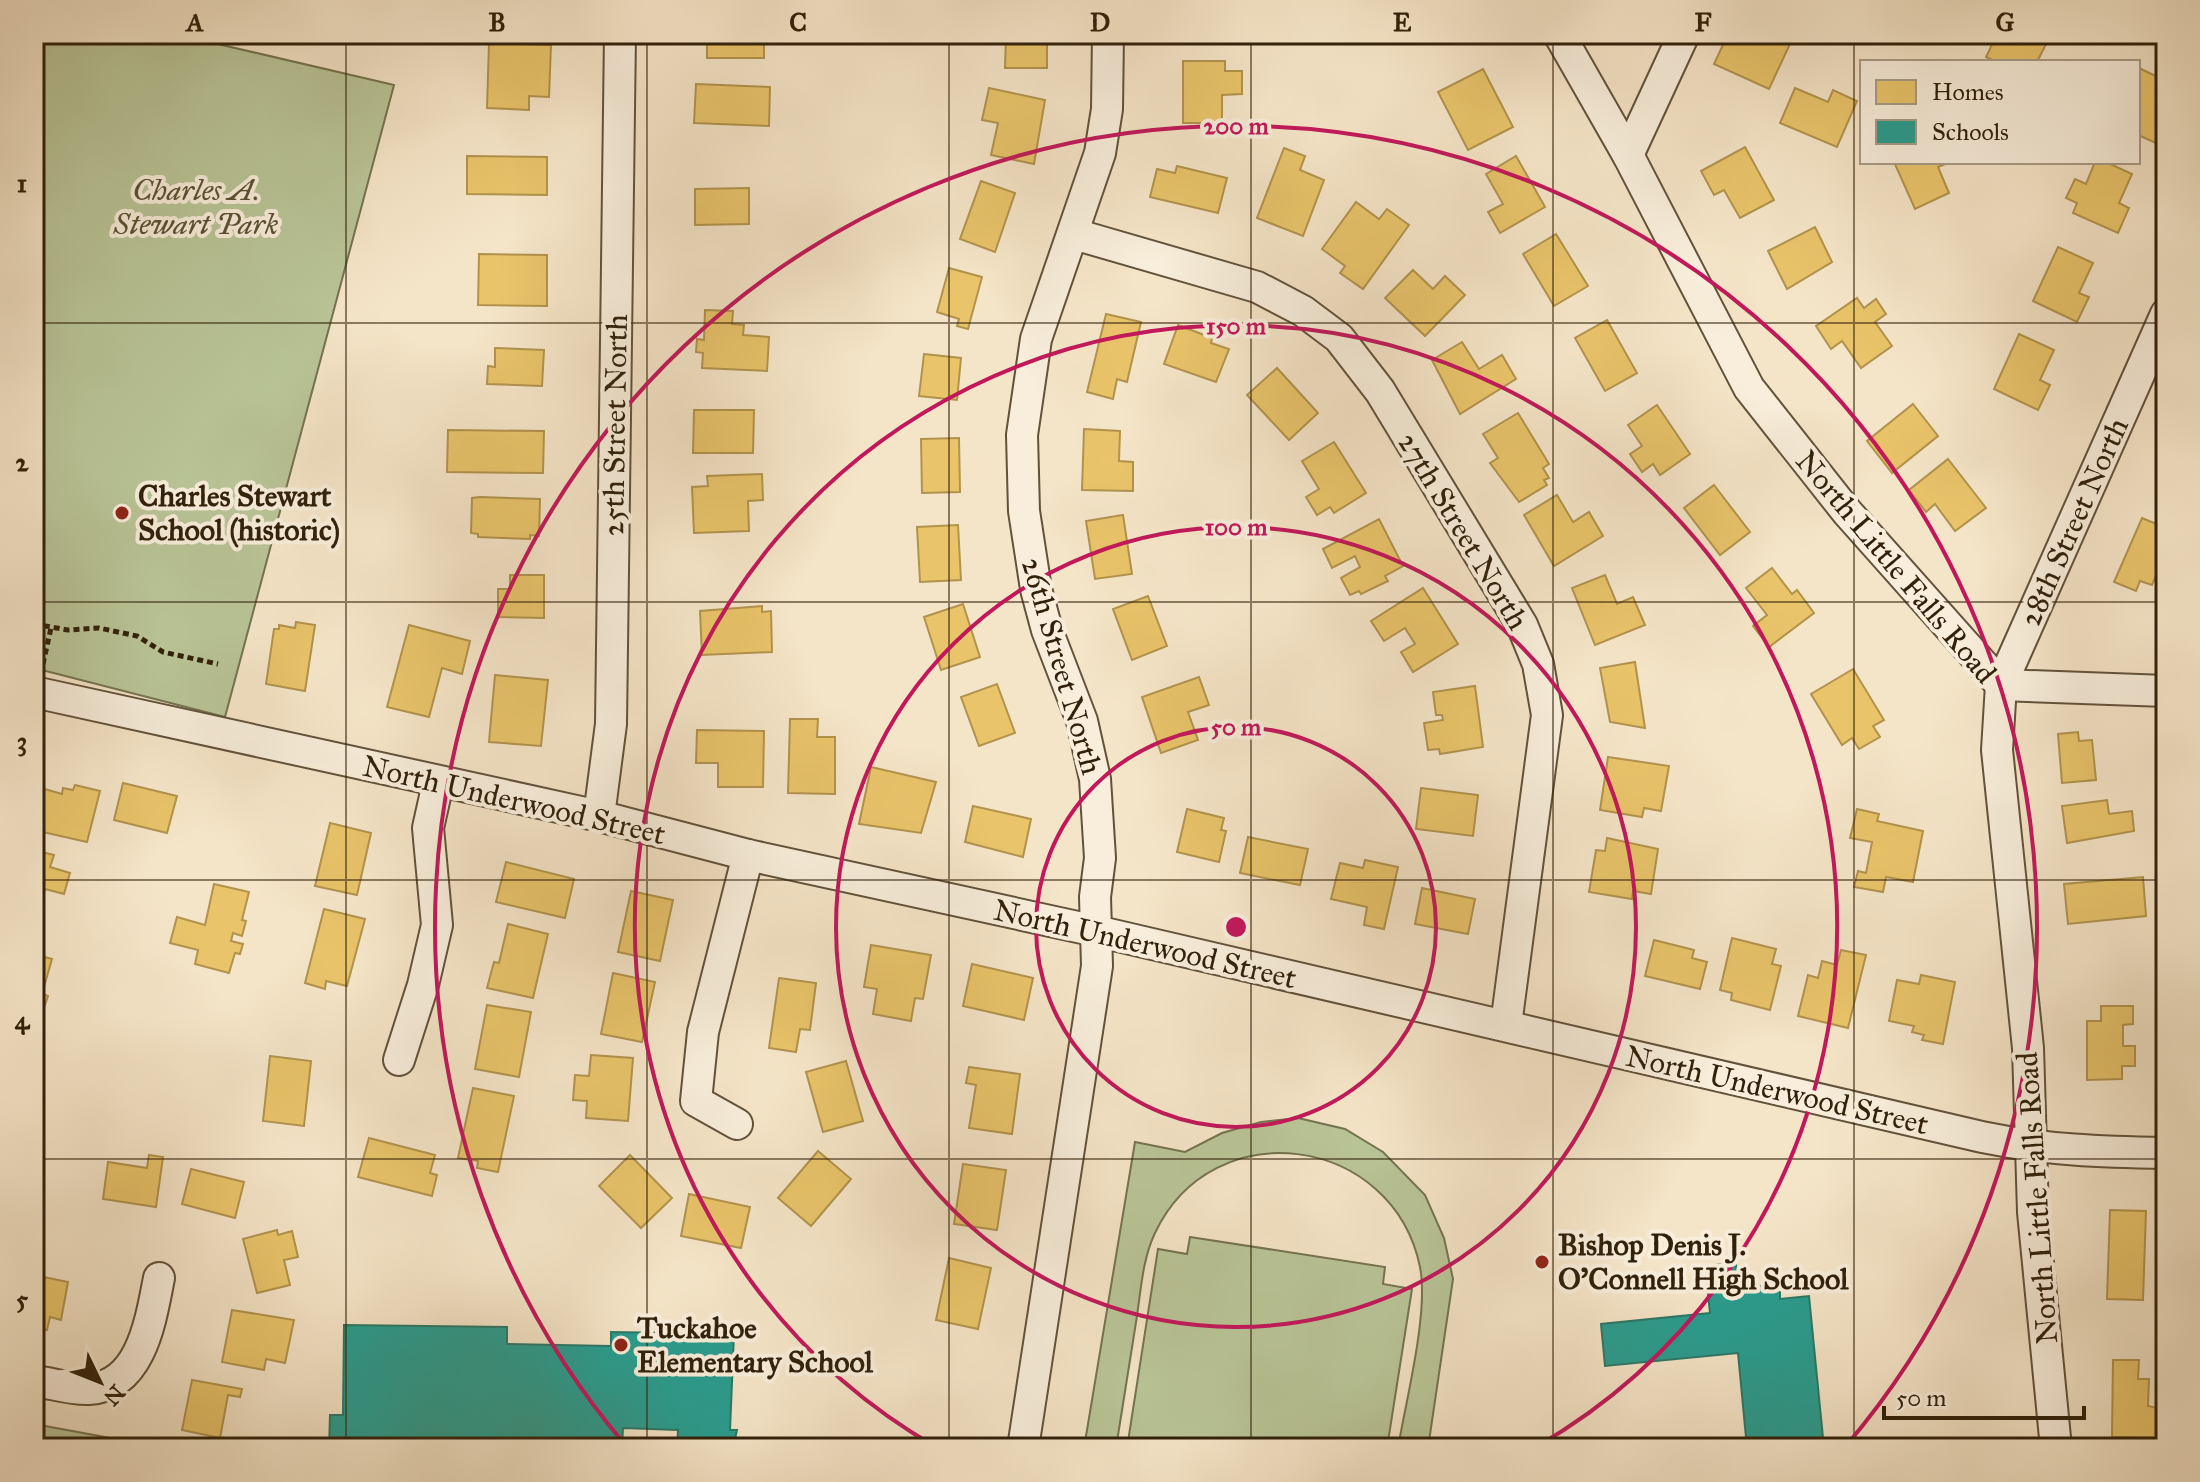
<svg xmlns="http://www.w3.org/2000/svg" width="2200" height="1482" font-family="'IM FELL Great Primer',serif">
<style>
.green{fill:#b9c598;stroke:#757351;stroke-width:2}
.homes{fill:#e9c46a;stroke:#b2934d;stroke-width:2}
.schools{fill:#2a9d8f;stroke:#2c7867;stroke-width:2}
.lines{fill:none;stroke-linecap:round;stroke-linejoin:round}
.minor-casing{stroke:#62523a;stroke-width:34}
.path{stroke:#31210a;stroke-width:5;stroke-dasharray:6 4;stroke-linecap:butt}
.minor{stroke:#f8eedb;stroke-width:30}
.grid{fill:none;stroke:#31210a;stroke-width:2;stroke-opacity:0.55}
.ring{fill:none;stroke:#c2185b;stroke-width:4}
.poi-dot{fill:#8f2418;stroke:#f8eedb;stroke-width:3}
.labels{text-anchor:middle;stroke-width:8;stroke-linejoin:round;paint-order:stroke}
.park-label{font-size:30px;font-style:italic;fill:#5a5235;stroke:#f8eedb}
.street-label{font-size:30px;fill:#31210a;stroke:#f8eedb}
.poi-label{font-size:30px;font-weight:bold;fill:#31210a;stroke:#f8eedb;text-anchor:start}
.centre{fill:#c2185b;stroke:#f8eedb;stroke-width:4}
.ring-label{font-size:24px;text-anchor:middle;font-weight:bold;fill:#c2185b;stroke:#f8eedb;stroke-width:8;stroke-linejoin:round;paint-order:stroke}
.neatline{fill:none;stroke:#31210a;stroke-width:3}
.grid-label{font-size:26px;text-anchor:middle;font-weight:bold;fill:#31210a}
</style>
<rect width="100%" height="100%" fill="#f5e5c8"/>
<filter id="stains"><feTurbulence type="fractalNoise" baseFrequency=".0025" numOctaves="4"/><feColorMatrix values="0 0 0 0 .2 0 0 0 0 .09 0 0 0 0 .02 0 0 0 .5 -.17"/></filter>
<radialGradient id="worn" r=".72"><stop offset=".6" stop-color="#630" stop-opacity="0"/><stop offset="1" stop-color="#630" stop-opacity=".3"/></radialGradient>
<g class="green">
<path d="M34 34H175L394 85 225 717 34 668Z"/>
<path d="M1298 1118 1345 1129 1383 1152 1425 1195 1444 1238 1453 1279 1428 1448H1398C1406 1400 1429 1312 1420 1267 1393 1135 1213 1110 1155 1233 1143 1258 1141 1288 1137 1316 1130 1360 1123 1404 1116 1448H1084L1135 1142 1185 1152 1222 1133 1261 1122Z"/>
<path d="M1190 1237 1385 1267 1383 1284 1412 1289 1387 1448H1127L1158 1249 1187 1254Z"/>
<path d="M34 1424 165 1448H34Z"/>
</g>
<g class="homes">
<path d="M329 34H366L365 40 329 39Z"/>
<rect x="707" y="34" width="57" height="24"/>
<path d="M1006 34H1047V68H1005Z"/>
<rect x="1167" y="34" width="40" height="6"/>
<rect x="1392" y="34" width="44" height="6"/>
<path d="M1728 34H1743L1761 42 1769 34 1790 44 1769 89 1714 64Z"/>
<path d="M1997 34 2013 40 2016 34H2051L2037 62H1996L1986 57Z"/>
<path d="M489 43 551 45 549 97 529 96V110L487 108Z"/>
<path d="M1183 61H1225V71H1242V94L1222 95V123H1183Z"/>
<path d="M2139 68 2166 81V99L2159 115 2166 118V126L2158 144 2138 135Z"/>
<path d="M1483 69 1513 127 1468 150 1438 92Z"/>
<path d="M696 84 770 87 769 126 694 123Z"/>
<path d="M989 88 1045 100 1034 164 991 155 998 123 982 120Z"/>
<path d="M1795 88 1828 102 1833 90 1857 101 1837 147 1780 123Z"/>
<path d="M1745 147 1774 200 1740 218 1724 190 1714 195 1701 171Z"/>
<path d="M1284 148 1305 156 1300 170 1324 180 1303 236 1257 218Z"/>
<path d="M467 156 547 157V195L467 194Z"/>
<path d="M1516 156 1545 207 1500 233 1488 212 1503 204 1486 174Z"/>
<path d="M1894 162H1950L1938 167 1949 193 1915 209Z"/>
<path d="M2095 162H2106L2132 174 2119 203 2129 208 2118 233 2073 213 2077 203 2066 198 2075 179 2086 184Z"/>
<path d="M1177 166 1227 178 1218 213 1150 197 1157 169 1175 173Z"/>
<path d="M981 181 1015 193 995 252 960 239Z"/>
<path d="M749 188V224L695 225V189Z"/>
<path d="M1356 202 1379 219 1387 209 1409 225 1363 289 1340 273 1345 266 1322 249Z"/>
<path d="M1815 227 1832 262 1787 289 1768 251Z"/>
<path d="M1556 234 1588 286 1554 306 1523 254Z"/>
<path d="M2058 247 2093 263 2079 293 2089 297 2077 322 2033 301Z"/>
<path d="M479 254 547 255V306L478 305Z"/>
<path d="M949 268 982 277 968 329 957 326 959 319 937 312Z"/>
<path d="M1413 270 1433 289 1445 276 1465 295 1425 336 1385 298Z"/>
<path d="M1857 298 1864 308 1876 299 1886 314 1875 322 1892 346 1861 368 1842 341 1831 349 1816 326Z"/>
<path d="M705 310 733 311 732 324 744 325 743 335 769 337 767 371 702 368 703 353 696 352 697 339 704 340Z"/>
<path d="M1106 314 1141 322 1127 382 1117 379 1113 399 1087 392Z"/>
<path d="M1607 320 1637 373 1605 391 1575 338Z"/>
<path d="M1178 325 1212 338 1211 343 1229 349 1216 382 1164 364Z"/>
<path d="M2019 334 2054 350 2040 380 2050 385 2038 410 1994 389Z"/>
<path d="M1462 342 1479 369 1502 355 1516 379 1460 414 1432 360Z"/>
<path d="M495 348 544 350 542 386 487 384 488 366 495 367Z"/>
<path d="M924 354 961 358 957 400 919 396Z"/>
<path d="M1277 368 1318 413 1289 440 1247 395Z"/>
<path d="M1913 404 1938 436 1892 473 1867 441Z"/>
<path d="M1657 405 1690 454 1660 475 1653 464 1642 472 1630 454 1642 446 1628 425Z"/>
<path d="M694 410H754L753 453H693Z"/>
<path d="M1518 413 1549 464 1543 468 1549 478 1544 480 1547 485 1519 502 1490 463 1498 458 1483 434Z"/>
<path d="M1084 429 1120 431 1119 461 1133 462V491L1082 490Z"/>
<path d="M448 430 544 431 543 473 447 472Z"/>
<path d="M959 438 960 492 922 493 921 439Z"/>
<path d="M1334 442 1366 493 1334 513 1330 507 1317 515 1306 497 1319 489 1302 461Z"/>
<path d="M1948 459 1986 508 1955 531 1935 504 1926 512 1909 490Z"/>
<path d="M762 474 763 500 748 501 749 531 694 533 692 487 708 486 707 476Z"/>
<path d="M1714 485 1750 532 1720 555 1684 508Z"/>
<path d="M1557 495 1573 522 1589 512 1603 536 1554 566 1524 515Z"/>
<path d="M480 497 540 499 539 536 530 535V539L478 537V534L471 533 472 498Z"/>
<path d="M1123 515 1132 574 1095 579 1086 521Z"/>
<path d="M2142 518 2166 528V552L2152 585 2140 581 2136 591 2114 582Z"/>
<path d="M1379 519 1403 566 1385 576 1388 581 1361 594 1359 591 1350 595 1341 578 1360 567 1355 556 1332 568 1323 549Z"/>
<path d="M958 525 961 580 920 582 917 527Z"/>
<path d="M1772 568 1792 594 1797 590 1814 613 1769 647 1753 626 1767 615 1746 588Z"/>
<path d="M510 575H544V618L498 617V589H510Z"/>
<path d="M1605 575 1617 604 1633 597 1645 625 1595 645 1572 588Z"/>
<path d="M1423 588 1458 644 1413 672 1401 652 1415 644 1405 628 1384 641 1371 621Z"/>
<path d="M1148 596 1167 646 1132 660 1113 609Z"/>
<path d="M963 604 980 657 941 670 924 617Z"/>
<path d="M762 606V612L771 611 772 652 702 655 700 611Z"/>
<path d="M296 622 315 625 305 691 266 684 274 629H279V625L295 628Z"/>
<path d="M409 625 470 641 462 674 442 668 429 717 387 707Z"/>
<path d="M1635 662 1645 728 1610 722 1600 668Z"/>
<path d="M1853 669 1884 720 1873 726 1880 737 1859 749 1852 738 1842 745 1811 694Z"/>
<path d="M495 675 548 680 541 746 489 742Z"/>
<path d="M1199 677 1209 705 1188 712 1198 740 1161 753 1142 697Z"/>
<path d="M997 684 1015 733 979 746 961 697Z"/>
<path d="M1475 686 1483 747 1440 754 1439 749 1428 750 1424 723 1443 720 1442 715H1436L1433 692Z"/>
<path d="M790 719H818L817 737H835V794L788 793Z"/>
<path d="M697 730 764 731 763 787H718V763H696Z"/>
<path d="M2078 732 2079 741 2092 740 2096 780 2062 783 2058 734Z"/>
<path d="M1608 757 1669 766 1661 811 1644 808 1642 817 1600 810Z"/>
<path d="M871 767 936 782 921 833 859 824Z"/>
<path d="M123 783 177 796 167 833 114 820Z"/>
<path d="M75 785 100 791 87 842 34 830 38 787 62 794 63 788 73 790Z"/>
<path d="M1421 788 1478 795 1473 836 1416 829Z"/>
<path d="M2107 800 2109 814 2132 811 2134 831 2067 843 2062 806Z"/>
<path d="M973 806 1031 819 1023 857 965 842Z"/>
<path d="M1187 809 1224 818 1221 830 1226 831 1219 862 1177 852Z"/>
<path d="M1857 809 1879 814 1877 821 1923 831 1913 882 1886 877 1883 892 1854 887 1858 871 1866 873 1872 842 1850 838Z"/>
<path d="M330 823 371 833 357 895 315 886Z"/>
<path d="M1248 837 1308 849 1300 885 1240 873Z"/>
<path d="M1607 838 1658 849 1651 894 1633 891 1632 899 1589 892 1596 850 1605 851Z"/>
<path d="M34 850 54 855 50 867 70 873 64 894 45 889 40 908 34 907Z"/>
<path d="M1365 860 1398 867 1384 929 1364 925 1367 907 1331 899 1340 863 1363 868Z"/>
<path d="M506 862 574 879 565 918 496 902Z"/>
<path d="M2143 877 2146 916 2068 924 2064 884Z"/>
<path d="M214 884 249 892 242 920 246 921 242 936 233 933 231 941 243 944 240 954 235 953 229 973 195 964 198 950 170 943 177 917 205 925Z"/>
<path d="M1422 888 1475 899 1468 934 1415 924Z"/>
<path d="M631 891 673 900 660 961 618 952Z"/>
<path d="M324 909 365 919 347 986 326 981 325 989 305 983Z"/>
<path d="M508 924 548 934 533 998 487 988 494 962 499 963Z"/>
<path d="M1732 938 1776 949 1772 964 1781 966 1770 1010 1731 1000 1732 993 1720 990Z"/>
<path d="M1654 940 1694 950 1692 958 1707 962 1700 989 1645 976Z"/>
<path d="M871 945 931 955 923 999 915 998 911 1021 873 1014 877 989 864 987Z"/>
<path d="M1841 950 1866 955 1848 1028 1798 1016 1808 975 1818 978 1822 961 1837 965Z"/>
<path d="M34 954 52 959 42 994 48 996 42 1014 34 1011Z"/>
<path d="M972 964 1033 978 1024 1020 963 1006Z"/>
<path d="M613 973 655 982 642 1042 601 1034Z"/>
<path d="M1921 975 1955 982 1943 1044 1922 1040 1924 1035 1912 1032 1914 1026 1889 1021 1897 980 1919 984Z"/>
<path d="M779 978 816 983 810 1030 800 1029 796 1052 769 1048Z"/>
<path d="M487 1005 531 1012 519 1077 475 1069Z"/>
<path d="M2101 1006H2133V1024L2123 1025V1046H2135V1066H2122V1079L2087 1080V1021H2101Z"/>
<path d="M591 1055 633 1058 628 1121 586 1118 587 1101 573 1100 575 1075 589 1076Z"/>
<path d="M270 1056 311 1061 304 1126 263 1121Z"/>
<path d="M846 1061 863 1121 823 1132 806 1072Z"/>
<path d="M969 1067 1020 1074 1012 1134 969 1128 976 1085 966 1083Z"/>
<path d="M473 1088 514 1096 498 1172 477 1168 478 1161 458 1158Z"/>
<path d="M369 1138 435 1155 430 1173 437 1175 432 1196 358 1177Z"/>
<path d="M818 1151 851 1179 811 1226 778 1198Z"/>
<path d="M149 1155 163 1157 156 1207 103 1199 108 1162 147 1168Z"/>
<path d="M630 1155 672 1198 641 1228 599 1186Z"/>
<path d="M963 1164 1006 1170 997 1230 954 1224Z"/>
<path d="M191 1169 244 1182 235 1218 182 1204Z"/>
<path d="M689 1194 750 1207 741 1248 681 1236Z"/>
<path d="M2110 1210 2146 1211 2143 1300 2107 1299Z"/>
<path d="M277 1230 278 1235 292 1231 298 1257 284 1260 290 1285 257 1293 243 1239Z"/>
<path d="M949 1258 991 1268 978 1329 936 1320Z"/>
<path d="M34 1275 68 1282 61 1320 50 1317 47 1330 34 1327Z"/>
<path d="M232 1310 294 1320 285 1363 266 1359 264 1370 222 1362Z"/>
<path d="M2113 1360H2139L2138 1379H2149L2148 1406 2166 1410V1438L2112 1437Z"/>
<path d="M192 1380 242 1389 240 1397 228 1395 220 1438 182 1430Z"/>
</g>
<g class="schools">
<path d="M1736 1263 1737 1289 1780 1284V1299L1809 1296 1824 1448H1747L1738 1353 1605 1366 1601 1324 1710 1313 1705 1266Z"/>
<path d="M344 1325 507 1327V1344L611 1346V1332L734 1334 730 1430H737L733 1448H677L678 1430 623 1428 622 1448H329L330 1415H343Z"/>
</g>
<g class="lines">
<defs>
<g id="minor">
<path d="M1559 34 1628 155 1749 388 1847 512 2001 685"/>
<path d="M1628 155 1684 34"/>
<path d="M1074 234 1257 287 1303 311 1339 338 1380 391 1522 625 1538 664 1547 715 1506 1025"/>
<path d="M2001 685 2166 691"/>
<path d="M34 692 599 816 748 855 1096 931 1982 1137C2044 1150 2103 1152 2166 1153"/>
<path d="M599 816 611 724 620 34"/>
<path d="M399 1060 423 985 437 925 428 828 438 783"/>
<path d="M737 1124 696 1101 703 1032 748 855"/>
<path d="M34 1381C52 1383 71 1390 89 1389 142 1386 151 1318 159 1278"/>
<path d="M1023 1448 1097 966 1095 897 1100 858 1095 779 1082 721 1047 630 1036 589 1024 511 1022 435 1036 339 1100 153 1107 109 1108 34"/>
<path d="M2056 1448 2033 1212 2028 1048 1997 750 2001 685 2166 314"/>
</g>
</defs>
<use href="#minor" class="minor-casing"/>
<g class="path">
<path d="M34 624 68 630 99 628 137 636 163 652 218 664"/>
<path d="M43 664 51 628"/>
</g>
<use href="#minor" class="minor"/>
</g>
<path class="grid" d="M346 34V1448M647 34V1448M949 34V1448M1251 34V1448M1553 34V1448M1854 34V1448M34 323H2166M34 602H2166M34 880H2166M34 1159H2166"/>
<g class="ring">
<circle cx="1236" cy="927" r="200"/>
<circle cx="1236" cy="927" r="400"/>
<path d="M936 1447A601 601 0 1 1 1536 1447"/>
<path d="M627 1447A801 801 0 1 1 1845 1447"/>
</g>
<g class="poi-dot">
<circle cx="122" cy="513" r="8"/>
<circle cx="1542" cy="1262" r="8"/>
<circle cx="621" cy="1345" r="8"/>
</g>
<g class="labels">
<g class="park-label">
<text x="196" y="200">Charles A.<tspan x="196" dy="34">Stewart Park</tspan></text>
</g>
<g class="street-label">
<text transform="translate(615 425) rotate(-89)" y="10">25th Street North</text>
<text transform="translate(2074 522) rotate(-66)" y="10">28th Street North</text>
<text transform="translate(1463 531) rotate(59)" y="10">27th Street North</text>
<text transform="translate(1896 567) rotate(50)" y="10">North Little Falls Road</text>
<text transform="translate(1062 666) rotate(74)" y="10">26th Street North</text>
<text transform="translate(514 800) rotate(13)" y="10">North Underwood Street</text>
<text transform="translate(1145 944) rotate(13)" y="10">North Underwood Street</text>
<text transform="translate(1777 1090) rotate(13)" y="10">North Underwood Street</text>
<text transform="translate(2037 1198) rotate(-94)" y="10">North Little Falls Road</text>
</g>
<g class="poi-label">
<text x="138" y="506">Charles Stewart<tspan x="138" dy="34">School (historic)</tspan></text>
<text x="1558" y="1255">Bishop Denis J.<tspan x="1558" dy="34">O'Connell High School</tspan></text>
<text x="637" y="1338">Tuckahoe<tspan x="637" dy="34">Elementary School</tspan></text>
</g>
</g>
<circle cx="1236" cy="927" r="12" class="centre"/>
<g class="ring-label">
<text x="1236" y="134">200 m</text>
<text x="1236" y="334">150 m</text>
<text x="1236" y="535">100 m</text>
<text x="1236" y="735">50 m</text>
</g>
<rect width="2200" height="1482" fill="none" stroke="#f5e5c8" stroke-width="88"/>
<rect x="1860" y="60" width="280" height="104" fill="#f8eedb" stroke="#a89c87" stroke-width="2"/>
<rect x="1876" y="80" width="40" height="24" fill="#e9c46a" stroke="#a89c87" stroke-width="2"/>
<text x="1932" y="100" font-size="24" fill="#31210a">Homes</text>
<rect x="1876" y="120" width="40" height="24" fill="#2a9d8f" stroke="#a89c87" stroke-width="2"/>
<text x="1932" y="140" font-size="24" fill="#31210a">Schools</text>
<g transform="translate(100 1382) rotate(133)" stroke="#f8eedb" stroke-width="6" paint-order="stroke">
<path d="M0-6L14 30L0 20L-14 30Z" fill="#31210a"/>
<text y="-12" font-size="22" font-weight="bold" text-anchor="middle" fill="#31210a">N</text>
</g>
<path d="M1884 1406v12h200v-12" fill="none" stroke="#31210a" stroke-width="4"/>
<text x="1896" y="1406" font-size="24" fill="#31210a" stroke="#f8eedb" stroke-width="6" paint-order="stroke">50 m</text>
<rect x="44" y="44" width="2112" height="1394" class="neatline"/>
<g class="grid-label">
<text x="195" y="31">A</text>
<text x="497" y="31">B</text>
<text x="798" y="31">C</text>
<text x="1100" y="31">D</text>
<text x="1402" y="31">E</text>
<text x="1703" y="31">F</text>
<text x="2005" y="31">G</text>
<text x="22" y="192">1</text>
<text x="22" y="471">2</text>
<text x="22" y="750">3</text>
<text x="22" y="1029">4</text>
<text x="22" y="1308">5</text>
</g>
<rect width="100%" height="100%" filter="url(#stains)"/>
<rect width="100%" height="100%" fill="url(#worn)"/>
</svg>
